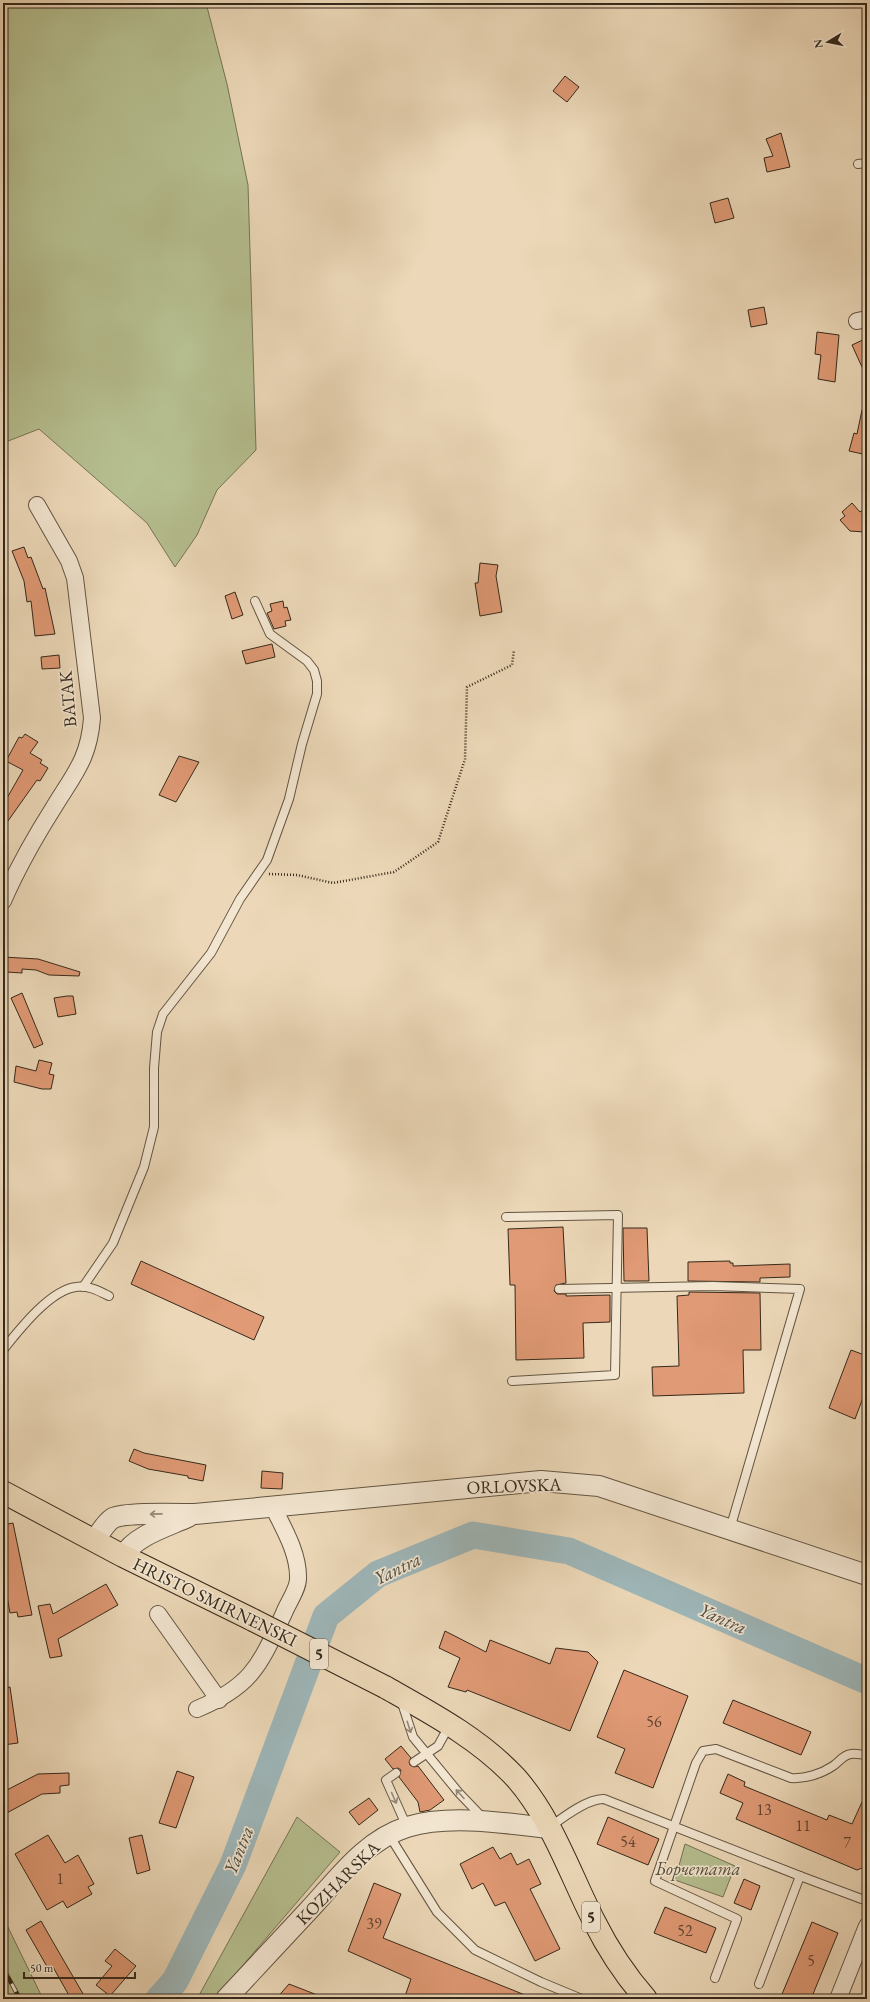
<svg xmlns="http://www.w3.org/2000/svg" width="870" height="2002" font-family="'EB Garamond',serif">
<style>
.green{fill:#b6bf90;stroke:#767456}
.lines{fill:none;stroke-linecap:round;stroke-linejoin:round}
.river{stroke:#9eb7ba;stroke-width:27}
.building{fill:#e09a75;stroke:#35291b}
.service-casing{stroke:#635542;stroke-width:10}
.minor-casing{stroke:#635542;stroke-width:18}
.tertiary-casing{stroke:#635542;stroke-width:22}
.primary-casing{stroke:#35291b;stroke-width:24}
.path{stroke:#35291b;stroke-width:2.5;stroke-dasharray:1 2;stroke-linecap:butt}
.service{stroke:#f3e6d1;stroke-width:8}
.minor{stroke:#f3e6d1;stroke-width:16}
.tertiary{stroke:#f3e6d1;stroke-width:20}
.primary{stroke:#ecd8b8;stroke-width:22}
.rail-casing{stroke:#35291b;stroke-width:4.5}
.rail{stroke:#f3e6d1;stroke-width:3;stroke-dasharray:9;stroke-linecap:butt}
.primary-bridge-casing{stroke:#35291b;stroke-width:24;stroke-linecap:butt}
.primary-bridge{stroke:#ecd8b8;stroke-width:22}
.oneway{stroke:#948876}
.labels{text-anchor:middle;stroke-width:3.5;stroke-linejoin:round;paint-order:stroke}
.number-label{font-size:16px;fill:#604532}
.shield{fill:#f3e6d1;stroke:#6e6252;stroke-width:1}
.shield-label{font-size:17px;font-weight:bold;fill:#35291b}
.street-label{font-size:18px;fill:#35291b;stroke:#f3e6d1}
.park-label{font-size:18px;font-style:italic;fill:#554e38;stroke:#f3e6d1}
.water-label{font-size:19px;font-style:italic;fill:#4f4c43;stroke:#f3e6d1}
</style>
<rect width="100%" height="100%" fill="#ecd8b8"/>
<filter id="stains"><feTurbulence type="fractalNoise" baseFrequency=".005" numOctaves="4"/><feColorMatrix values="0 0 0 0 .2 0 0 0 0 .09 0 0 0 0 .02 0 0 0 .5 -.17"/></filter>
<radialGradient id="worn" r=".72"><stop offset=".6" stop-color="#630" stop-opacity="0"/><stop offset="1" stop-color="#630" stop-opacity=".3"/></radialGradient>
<g class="green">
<path d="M3 3H206L227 84 248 185 256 450 217 490 197 535 175 567 147 523 39 429 3 443Z"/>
<path d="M297 1817 340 1852 214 1999H197Z"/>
<path d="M685 1844 735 1866 723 1897 675 1880Z"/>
<path d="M3 1917 43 1999H3Z"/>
</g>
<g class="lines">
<path class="river" d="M159 1999 175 1981 233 1865 326 1616 378 1574 473 1535 569 1551 867 1681"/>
</g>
<g class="building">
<path d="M565 76 579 87 567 102 553 91Z"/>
<path d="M781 133 790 167 767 172 764 158 773 156 766 139Z"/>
<path d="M728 198 734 218 715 223 710 203Z"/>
<path d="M764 307 767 324 751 327 748 310Z"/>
<path d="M817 332 839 335 835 382 818 379 821 355 815 354Z"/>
<path d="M867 338V378L852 345Z"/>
<path d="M862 410 867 411V455L849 451 854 433 857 434Z"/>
<path d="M852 503 860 512 867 507 865 532 850 531 840 520 845 516 842 512Z"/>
<path d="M24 547 28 558 31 557 43 589 45 588 55 634 35 636 31 601 27 602 24 581 12 551Z"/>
<path d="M480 563 498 565 496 576 502 612 480 616 475 583H478Z"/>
<path d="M235 592 243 615 232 619 225 596Z"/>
<path d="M283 601 284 608 287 607 291 620 285 621 286 626 274 629 267 613 272 611 270 604Z"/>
<path d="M272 644 275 657 246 664 242 651Z"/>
<path d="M59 655 60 668 42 669 41 657Z"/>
<path d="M25 734 38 742 30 753 42 760 40 763 48 768 40 781 37 780 3 828V805L23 770 6 761 19 737 22 738Z"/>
<path d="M179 756 199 762 176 802 159 795Z"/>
<path d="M3 957 38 959 80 972 79 976 49 975 36 970 22 969V973L7 972V969L3 968Z"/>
<path d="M22 993 43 1044 34 1048 11 998Z"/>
<path d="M67 996H73L76 1014 58 1017 54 998Z"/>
<path d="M39 1060 52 1063 49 1074 54 1075 51 1089H42L14 1082 16 1066 36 1071Z"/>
<path d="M563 1227 566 1283 556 1285 554 1291 557 1294H566V1296L610 1295V1322L583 1323 584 1358 516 1360 515 1285H510L508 1229Z"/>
<path d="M623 1228H647L649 1281H624Z"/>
<path d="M141 1261 264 1317 254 1340 131 1284Z"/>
<path d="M730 1261V1263H733V1266L790 1264V1277L760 1278V1282L688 1281V1262Z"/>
<path d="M689 1292 760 1293 761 1350H743L744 1393 653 1396 652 1367 679 1366 677 1296 689 1295Z"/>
<path d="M851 1350 867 1356V1387L855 1419 829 1408Z"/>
<path d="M134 1449 144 1453 206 1465 203 1481 188 1478V1476L148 1469 129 1461Z"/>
<path d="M262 1471 283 1473 282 1489 261 1488Z"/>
<path d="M13 1523 32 1615 18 1617 17 1612 10 1613 3 1575V1525Z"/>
<path d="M106 1584 118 1605 58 1639 62 1656 50 1658 38 1606 50 1604 53 1614Z"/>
<path d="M445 1631 486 1652 490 1640 550 1664 556 1648 588 1652 598 1662 570 1731 467 1690 466 1692 448 1687 460 1658 439 1648Z"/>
<path d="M624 1670 688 1696 653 1788 615 1773 625 1749 597 1737Z"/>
<path d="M10 1687 18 1743 3 1745V1688Z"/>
<path d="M733 1700 811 1732 801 1755 723 1723Z"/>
<path d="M401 1746 411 1758 409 1762 410 1765 414 1767 418 1766 444 1800 430 1810 420 1812 418 1802 399 1777 401 1770 398 1768 393 1769 385 1759Z"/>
<path d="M177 1771 194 1777 176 1828 159 1823Z"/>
<path d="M69 1773V1785L60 1786V1793L42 1794 3 1815V1792L38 1774Z"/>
<path d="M728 1774 745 1782 744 1786 827 1820 829 1815 852 1824 867 1791V1866L857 1870 736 1819 743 1803 720 1793Z"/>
<path d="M369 1798 378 1810 359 1825 349 1812Z"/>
<path d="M608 1817 659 1839 648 1865 597 1844Z"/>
<path d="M48 1835 65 1863 78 1855 94 1884 88 1887 92 1894 67 1908 63 1901 47 1910 15 1854Z"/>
<path d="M142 1835 150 1870 137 1874 129 1838Z"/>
<path d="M493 1847 500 1859 511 1853 517 1865 529 1859 541 1884 530 1889 560 1949 535 1961 505 1902 495 1906 483 1883 472 1889 460 1864Z"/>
<path d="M744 1879 760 1886 751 1910 734 1903Z"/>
<path d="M374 1883 401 1894 383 1938 535 1999H461L450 1994 448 1999H404L411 1979 348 1951Z"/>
<path d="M665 1907 716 1928 706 1953 654 1933Z"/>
<path d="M41 1921 53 1942 86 1999H71L53 1967 49 1970 26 1930Z"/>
<path d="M812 1922 838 1933 811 1999H780Z"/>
<path d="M115 1949 136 1966 110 1996 96 1985 112 1966 105 1961Z"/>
<path d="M289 1984 325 1998 324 1999H276Z"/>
</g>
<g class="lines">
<defs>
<g id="service">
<path d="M858 164 867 163"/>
<path d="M506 1217 618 1215 615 1375 512 1381"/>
<path d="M83 1287 113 1243 144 1167 154 1127V1068L157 1032 163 1014 211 953 240 899 267 860 289 799 302 744 317 694V681L314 670 307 661 270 634 255 601"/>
<path d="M559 1289 713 1286 800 1289 730 1529"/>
<path d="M3 1350C19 1330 50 1290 76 1287 88 1285 99 1291 109 1296"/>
<path d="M401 1700 413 1737 459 1793 483 1818"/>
<path d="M414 1762 438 1746 449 1726"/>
<path d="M396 1773 386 1780 407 1827"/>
<path d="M550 1827C562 1818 588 1798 604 1799L800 1876"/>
<path d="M389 1835 437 1912 475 1950 541 1982 582 1999"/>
<path d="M715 1978 737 1919 655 1881 696 1763 703 1751 716 1749 791 1778C805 1779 821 1774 833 1766 839 1762 843 1755 851 1754 856 1753 862 1755 867 1755"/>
<path d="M759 1984 800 1876 867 1901"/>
</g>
<g id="minor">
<path d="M857 321 867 319"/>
<path d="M3 901C17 869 35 837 54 807 74 774 89 759 92 718L75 578 69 561 37 505"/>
<path d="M158 1614 219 1700"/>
<path d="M197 1709C252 1686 260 1665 284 1613 288 1603 298 1589 298 1579 299 1554 284 1529 273 1507"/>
<path d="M838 1999 867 1926"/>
</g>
<g id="tertiary">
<path d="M95 1540C100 1533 105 1523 113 1518 125 1512 179 1514 195 1514L541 1481 599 1486 867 1575"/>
<path d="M123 1556C136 1535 166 1527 188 1517"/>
<path d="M226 1999C254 1969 281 1940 309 1910 337 1880 365 1840 407 1827 449 1814 505 1823 548 1828"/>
</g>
<g id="primary">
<path d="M3 1492 123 1556 253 1620"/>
<path d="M385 1687C431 1713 480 1739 516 1778 552 1819 570 1874 594 1921 608 1949 625 1975 646 1999"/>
</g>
</defs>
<use href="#service" class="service-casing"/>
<use href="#minor" class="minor-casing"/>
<use href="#tertiary" class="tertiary-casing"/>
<use href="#primary" class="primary-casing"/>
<path class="path" d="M269 874 297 875 333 883 394 872 438 842 465 759 467 687 512 665 514 650"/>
<use href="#service" class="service"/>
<use href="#minor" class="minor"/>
<use href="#tertiary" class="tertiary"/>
<use href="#primary" class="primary"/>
<defs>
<path id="rail" d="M3 1968 20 1999"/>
</defs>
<use href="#rail" class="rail-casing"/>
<use href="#rail" class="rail"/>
<defs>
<path id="primary-bridge" d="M253 1620 385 1687"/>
</defs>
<use href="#primary-bridge" class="primary-bridge-casing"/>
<use href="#primary-bridge" class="primary-bridge"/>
</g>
<defs><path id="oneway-shaft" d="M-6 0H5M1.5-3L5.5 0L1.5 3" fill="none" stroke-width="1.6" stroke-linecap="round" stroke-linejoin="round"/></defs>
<g class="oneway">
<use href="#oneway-shaft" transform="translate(156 1514) rotate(179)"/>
<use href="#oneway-shaft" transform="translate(409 1727) rotate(72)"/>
<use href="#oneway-shaft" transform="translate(460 1794) rotate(-132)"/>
<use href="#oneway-shaft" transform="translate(394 1798) rotate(66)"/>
</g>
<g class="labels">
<g class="number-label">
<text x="654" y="1727">56</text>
<text x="764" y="1815">13</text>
<text x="803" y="1831">11</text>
<text x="628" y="1847">54</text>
<text x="847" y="1848">7</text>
<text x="60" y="1884">1</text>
<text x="374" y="1929">39</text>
<text x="685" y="1936">52</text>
<text x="811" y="1966">5</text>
</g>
<g class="shield">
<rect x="310" y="1639" width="18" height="30" rx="3"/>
<rect x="582" y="1902" width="18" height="30" rx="3"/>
</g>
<g class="shield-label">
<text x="319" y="1660">5</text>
<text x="591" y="1923">5</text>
</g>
<g class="street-label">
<text transform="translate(68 699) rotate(-95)" y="6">BATAK</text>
<text transform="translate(514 1486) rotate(-2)" y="6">ORLOVSKA</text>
<text transform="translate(215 1602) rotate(26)" y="6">HRISTO SMIRNENSKI</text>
<text transform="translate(338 1883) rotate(-45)" y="6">KOZHARSKA</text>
</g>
<g class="park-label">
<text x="698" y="1875">Борчетата</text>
</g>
<g class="water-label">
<text transform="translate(397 1568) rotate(-26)" y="7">Yantra</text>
<text transform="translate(723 1618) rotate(24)" y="7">Yantra</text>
<text transform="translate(238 1850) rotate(-68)" y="7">Yantra</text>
</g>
</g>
<rect width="870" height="2002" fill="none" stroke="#ecd8b8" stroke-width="16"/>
<rect x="4" y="4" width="862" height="1994" fill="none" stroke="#35291b" stroke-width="2"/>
<rect x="8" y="8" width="854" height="1986" fill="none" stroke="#35291b"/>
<g transform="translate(828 42) rotate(260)" stroke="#f3e6d1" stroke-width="3" paint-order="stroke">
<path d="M0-3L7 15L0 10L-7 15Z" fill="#35291b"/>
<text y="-6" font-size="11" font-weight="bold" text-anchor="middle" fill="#35291b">N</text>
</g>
<path d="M24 1972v6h111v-6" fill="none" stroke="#35291b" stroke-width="2"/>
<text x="30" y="1972" font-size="12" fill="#35291b" stroke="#f3e6d1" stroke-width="3" paint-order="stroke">50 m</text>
<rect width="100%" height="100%" filter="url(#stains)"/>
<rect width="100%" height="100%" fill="url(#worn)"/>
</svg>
